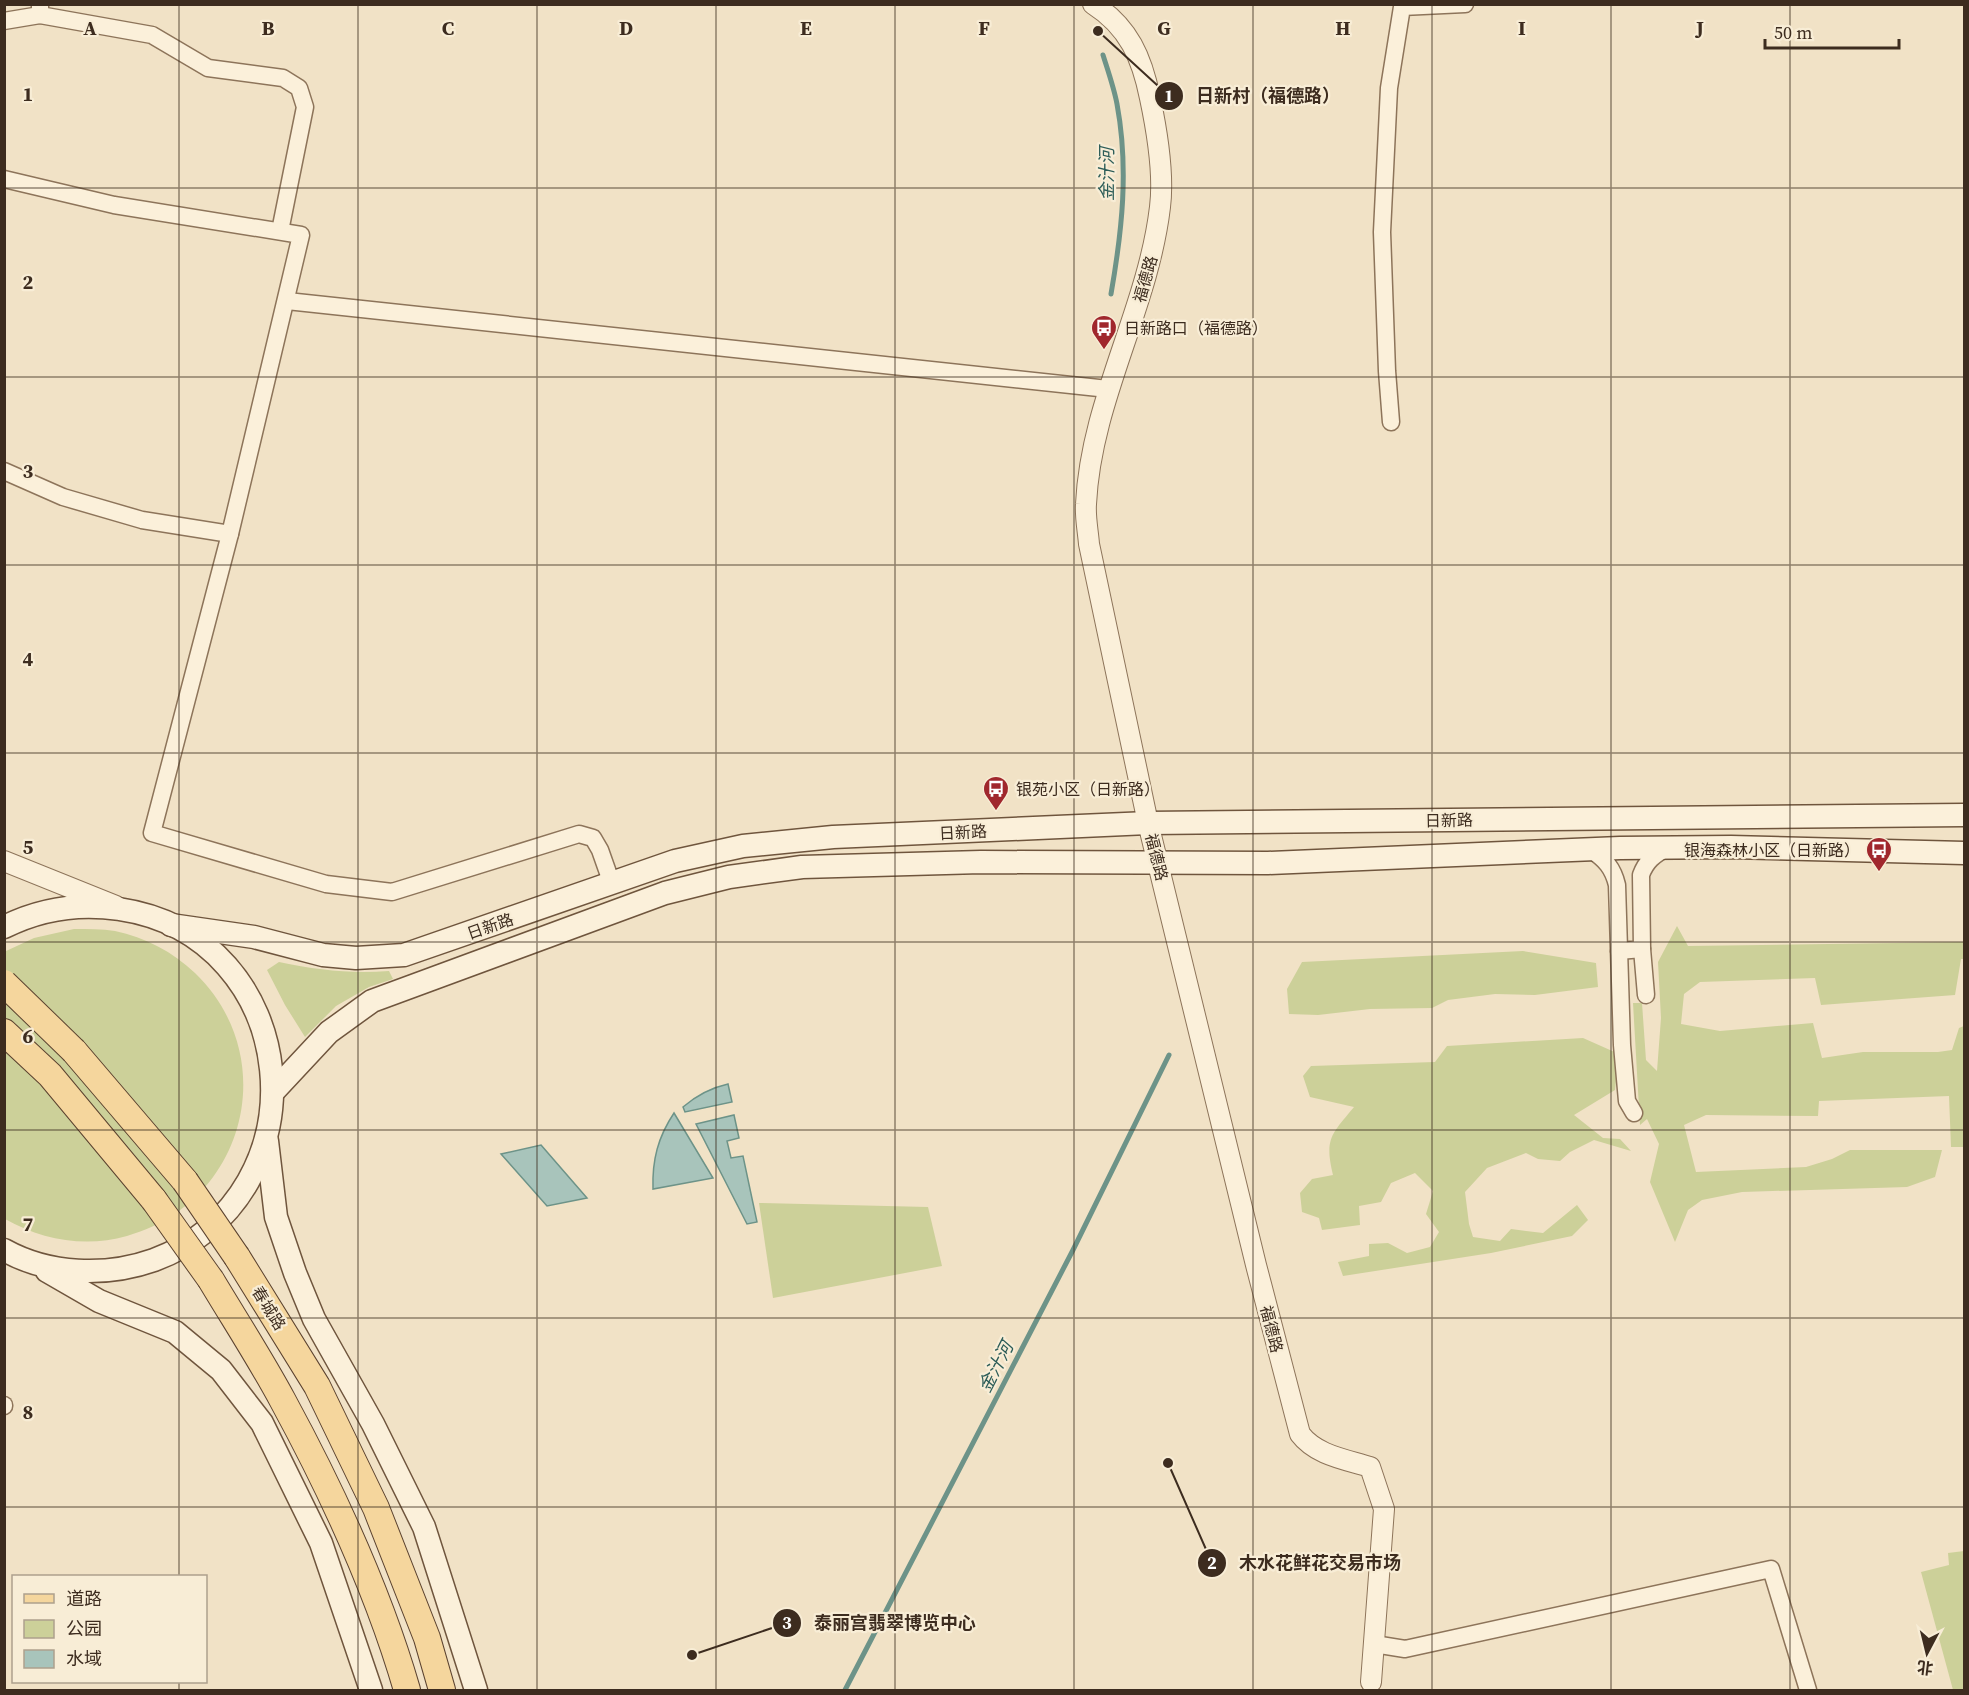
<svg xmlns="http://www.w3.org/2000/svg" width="1969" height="1695" font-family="'Source Serif 4','Noto Sans SC',serif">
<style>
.green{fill:#ccd099}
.water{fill:#a8c4bb;stroke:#6d9388;stroke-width:1.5}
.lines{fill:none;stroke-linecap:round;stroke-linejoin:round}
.stream{stroke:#6d9388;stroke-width:5}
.minor-casing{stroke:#8d745a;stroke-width:19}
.tertiary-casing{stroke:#8d745a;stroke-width:22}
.secondary-casing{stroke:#6f553d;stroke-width:25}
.primary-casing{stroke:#5b422f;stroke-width:28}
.minor{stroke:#fbf0da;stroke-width:16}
.tertiary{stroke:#fbf0da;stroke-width:20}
.secondary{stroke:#fbf0da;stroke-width:22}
.primary{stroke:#f5d69d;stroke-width:26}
.primary-bridge-casing{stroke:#5b422f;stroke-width:28;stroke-linecap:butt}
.primary-bridge{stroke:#f5d69d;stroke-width:26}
.grid{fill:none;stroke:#3d2c1f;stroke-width:1.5;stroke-opacity:0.55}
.labels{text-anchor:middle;stroke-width:4.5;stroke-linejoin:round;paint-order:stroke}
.street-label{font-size:16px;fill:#3d2c1f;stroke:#f8edd6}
.poi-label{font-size:16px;fill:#3d2c1f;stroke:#f8edd6;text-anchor:start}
.water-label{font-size:18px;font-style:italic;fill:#2d5d58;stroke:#f8edd6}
.grid-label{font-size:20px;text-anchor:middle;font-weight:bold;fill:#3d2c1f;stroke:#f8edd6;stroke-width:4.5;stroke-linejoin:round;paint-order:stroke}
.leader{fill:none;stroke:#3d2c1f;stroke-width:2}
.callout-dot{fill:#3d2c1f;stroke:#f8edd6;stroke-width:2}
.mark-label{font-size:18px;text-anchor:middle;font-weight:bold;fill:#fff}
.callout-label{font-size:18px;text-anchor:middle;font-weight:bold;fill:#3d2c1f;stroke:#f8edd6;stroke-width:4.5;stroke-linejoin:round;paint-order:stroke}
</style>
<rect width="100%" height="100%" fill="#f1e2c6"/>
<g class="green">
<path d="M1677 926 1688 946 1964 942V959H1961L1955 995 1821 1005 1815 978 1700 982 1684 994 1681 1024 1720 1031 1813 1023 1822 1058 1863 1052H1938L1952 1050 1959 1028 1964 1026V1147H1951L1949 1096 1819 1101 1818 1116 1706 1115 1684 1125 1696 1172 1806 1167 1832 1159 1850 1150H1942L1935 1177 1907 1187 1742 1192 1702 1200 1688 1210 1675 1242 1650 1182 1659 1144 1647 1119 1640 1125 1633 1003H1642L1646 1060 1657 1071 1661 1018 1658 962Z"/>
<path d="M74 929C88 929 102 929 115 931 145 937 173 952 195 973 283 1058 245 1203 127 1236 85 1248 42 1240 5 1219L4 952 34 938Z"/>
<path d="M1523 951 1596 963 1598 987 1535 995 1495 994 1448 1000 1432 1008 1370 1009 1318 1015 1289 1014 1287 989 1302 962Z"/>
<path d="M279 962C318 970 350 974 389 971L393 979 369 987 336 1006 305 1037 285 1005 267 970Z"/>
<path d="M1583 1038 1619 1054 1615 1090 1574 1115 1603 1138 1620 1139 1631 1151 1594 1140 1570 1152 1560 1161 1538 1159 1526 1153 1487 1168 1465 1192 1469 1224 1473 1237 1500 1241 1511 1229 1543 1233 1577 1205 1588 1220 1572 1236 1491 1253 1343 1276 1338 1262 1369 1256V1244L1388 1243 1407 1253 1430 1247 1439 1232 1426 1214 1433 1191 1415 1173 1391 1183 1381 1202 1359 1206 1360 1225 1322 1230 1319 1218 1302 1212 1300 1193 1312 1179 1333 1175C1324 1138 1332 1134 1354 1107L1310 1097 1303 1076 1311 1066 1435 1062 1447 1046Z"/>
<path d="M759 1203 928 1207 942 1266 773 1298Z"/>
<path d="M1964 1551V1690H1953L1921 1572 1949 1565 1948 1553Z"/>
</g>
<g class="water">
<path d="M728 1084 732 1102 685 1112 683 1107C697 1095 710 1088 728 1084Z"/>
<path d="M674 1113 713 1178 653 1189C652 1160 658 1137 674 1113Z"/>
<path d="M734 1115 739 1138 727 1141 731 1158 743 1156 757 1222 747 1224 696 1124Z"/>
<path d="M541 1145 587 1198 547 1206 501 1154Z"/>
</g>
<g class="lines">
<g class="stream">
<path d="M1103 55C1108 71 1114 88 1117 104 1129 169 1122 231 1111 294"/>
<path d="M845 1690 1073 1250 1169 1055"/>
</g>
<defs>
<g id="minor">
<path d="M40 4V15L152 35 208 68 283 78 299 88 305 107 280 231"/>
<path d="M4 21 40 15"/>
<path d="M4 179 114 205 301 235 230 534 152 833 326 884 392 892 579 834 593 838 600 850 612 884"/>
<path d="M287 301 1108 389"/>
<path d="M1391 422 1387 371 1382 232 1389 88 1402 7 1465 4"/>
<path d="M4 471 63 497 142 520 230 534"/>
<path d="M1591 850C1605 859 1613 868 1617 885L1622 1045 1627 1101 1634 1113"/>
<path d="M1642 949 1646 995"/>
<path d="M1619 951 1642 949 1641 875C1646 861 1654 855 1667 848"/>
<path d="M4 1405V1406"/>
<path d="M1374 1644 1405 1649 1771 1569 1808 1690"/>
</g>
<g id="tertiary">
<path d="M1093 4C1129 27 1142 58 1150 98 1157 131 1164 175 1160 207 1148 309 1091 400 1086 504 1085 517 1088 531 1089 544L1148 823 1256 1265 1300 1434C1316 1455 1344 1459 1370 1467L1384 1509 1371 1682"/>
<path d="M4 861 116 906"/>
</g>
<g id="secondary">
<path d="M171 925 254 937 323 955 356 958 404 955 675 861 743 846 833 837 1148 823 1964 815"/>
<path d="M4 927C40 909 80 903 119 909 303 936 329 1194 154 1260 106 1277 49 1275 4 1250"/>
<path d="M273 1092 329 1032 372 1001 665 893 729 877 802 867 981 862 1268 863 1620 848 1731 847 1964 853"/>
<path d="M267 1141 276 1217 295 1273 314 1319 373 1424 424 1527 476 1690"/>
<path d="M47 1271 99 1301 175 1332 221 1370 262 1423 321 1543 371 1690"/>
</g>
<g id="primary">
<path d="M4 1032 50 1075 154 1200"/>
<path d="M74 1051 185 1181"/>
<path d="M237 1257 317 1386 376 1508 427 1638 442 1690"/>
<path d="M211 1280C235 1320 261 1360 283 1401 333 1493 378 1590 407 1690"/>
</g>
</defs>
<use href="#minor" class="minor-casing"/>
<use href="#tertiary" class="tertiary-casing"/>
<use href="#secondary" class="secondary-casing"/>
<use href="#primary" class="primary-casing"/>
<use href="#minor" class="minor"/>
<use href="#tertiary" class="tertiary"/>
<use href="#secondary" class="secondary"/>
<use href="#primary" class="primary"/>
<defs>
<g id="primary-bridge">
<path d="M4 983 74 1051"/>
<path d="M185 1181 237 1257"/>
<path d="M154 1200 211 1280"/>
</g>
</defs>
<use href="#primary-bridge" class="primary-bridge-casing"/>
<use href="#primary-bridge" class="primary-bridge"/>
</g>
<path class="grid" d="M179 4V1576M358 4V1690M537 4V1690M716 4V1690M895 4V1690M1074 4V1690M1253 4V1690M1432 4V1690M1611 4V1690M1790 4V1690M4 188H1964M4 377H1964M4 565H1964M4 753H1964M4 942H1964M4 1130H1964M4 1318H1964M4 1507H1964M179 1682V1690"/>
<defs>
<symbol id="bus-pin" viewBox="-11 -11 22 30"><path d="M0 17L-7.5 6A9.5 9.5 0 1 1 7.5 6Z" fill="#a0272d" stroke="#f8edd6"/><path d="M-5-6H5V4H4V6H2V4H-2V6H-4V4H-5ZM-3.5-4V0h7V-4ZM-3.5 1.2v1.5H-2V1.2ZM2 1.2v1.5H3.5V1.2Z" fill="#fff"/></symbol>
</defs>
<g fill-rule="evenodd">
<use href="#bus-pin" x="1089" y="313" width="30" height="40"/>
<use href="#bus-pin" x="981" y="774" width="30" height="40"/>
<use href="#bus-pin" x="1864" y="835" width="30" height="40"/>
</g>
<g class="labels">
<g class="street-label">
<text transform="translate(1145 279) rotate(-74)" y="6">福德路</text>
<text transform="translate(1449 820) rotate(-1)" y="6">日新路</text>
<text transform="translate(963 832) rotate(-3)" y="6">日新路</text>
<text transform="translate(1157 857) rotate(76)" y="6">福德路</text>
<text transform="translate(490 926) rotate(-19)" y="6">日新路</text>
<text transform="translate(269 1308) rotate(58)" y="6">春城路</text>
<text transform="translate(1272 1329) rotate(76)" y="6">福德路</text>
</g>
<g class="poi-label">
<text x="1124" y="334">日新路口（福德路）</text>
<text x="1016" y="795">银苑小区（日新路）</text>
<text x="1860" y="856" text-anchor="end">银海森林小区（日新路）</text>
</g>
<g class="water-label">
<text transform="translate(1107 174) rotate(-90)" y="6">金汁河</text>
<text transform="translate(996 1367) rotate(-63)" y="6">金汁河</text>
</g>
</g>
<g class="grid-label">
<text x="90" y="35">A</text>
<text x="268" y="35">B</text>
<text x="448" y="35">C</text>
<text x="626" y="35">D</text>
<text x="806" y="35">E</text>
<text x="984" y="35">F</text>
<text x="1164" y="35">G</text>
<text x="1343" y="35">H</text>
<text x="1522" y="35">I</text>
<text x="1700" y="35">J</text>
<text x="28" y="101">1</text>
<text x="28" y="289">2</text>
<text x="28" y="478">3</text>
<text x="28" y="666">4</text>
<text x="28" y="854">5</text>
<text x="28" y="1043">6</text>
<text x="28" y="1231">7</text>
<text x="28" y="1419">8</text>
</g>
<path class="leader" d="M1098 31L1169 96M1168 1463L1212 1563M692 1655L787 1623"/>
<g class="callout-dot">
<circle cx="1098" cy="31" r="6"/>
<circle cx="1168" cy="1463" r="6"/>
<circle cx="692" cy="1655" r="6"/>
<circle cx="1169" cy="96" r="15"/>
<circle cx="1212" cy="1563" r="15"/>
<circle cx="787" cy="1623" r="15"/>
</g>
<g class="mark-label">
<text x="1169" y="102">1</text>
<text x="1212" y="1569">2</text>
<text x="787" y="1629">3</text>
</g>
<g class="callout-label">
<text x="1268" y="102">日新村（福德路）</text>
<text x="1320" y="1569">木水花鲜花交易市场</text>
<text x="895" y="1629">泰丽宫翡翠博览中心</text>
</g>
<rect width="1969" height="1695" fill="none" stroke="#3d2c1f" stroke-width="12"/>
<rect x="12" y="1575" width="195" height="108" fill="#f8edd6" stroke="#ada08d" stroke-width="1.5"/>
<rect x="24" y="1594" width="30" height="9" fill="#f5d69d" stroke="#ada08d" stroke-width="1.5"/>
<text x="66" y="1605" font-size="18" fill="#3d2c1f">道路</text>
<rect x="24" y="1620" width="30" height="18" fill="#ccd099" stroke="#ada08d" stroke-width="1.5"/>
<text x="66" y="1635" font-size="18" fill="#3d2c1f">公园</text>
<rect x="24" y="1650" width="30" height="18" fill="#a8c4bb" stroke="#ada08d" stroke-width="1.5"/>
<text x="66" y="1665" font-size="18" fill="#3d2c1f">水域</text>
<g transform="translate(1927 1653) rotate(187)" stroke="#f8edd6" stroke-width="4.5" paint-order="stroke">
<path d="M0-4.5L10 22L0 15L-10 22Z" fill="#3d2c1f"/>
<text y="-9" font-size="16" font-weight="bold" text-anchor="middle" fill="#3d2c1f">北</text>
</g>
<path d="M1765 39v9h134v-9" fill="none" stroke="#3d2c1f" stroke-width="3"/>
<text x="1774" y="39" font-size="18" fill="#3d2c1f" stroke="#f8edd6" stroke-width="4.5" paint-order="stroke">50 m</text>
</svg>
